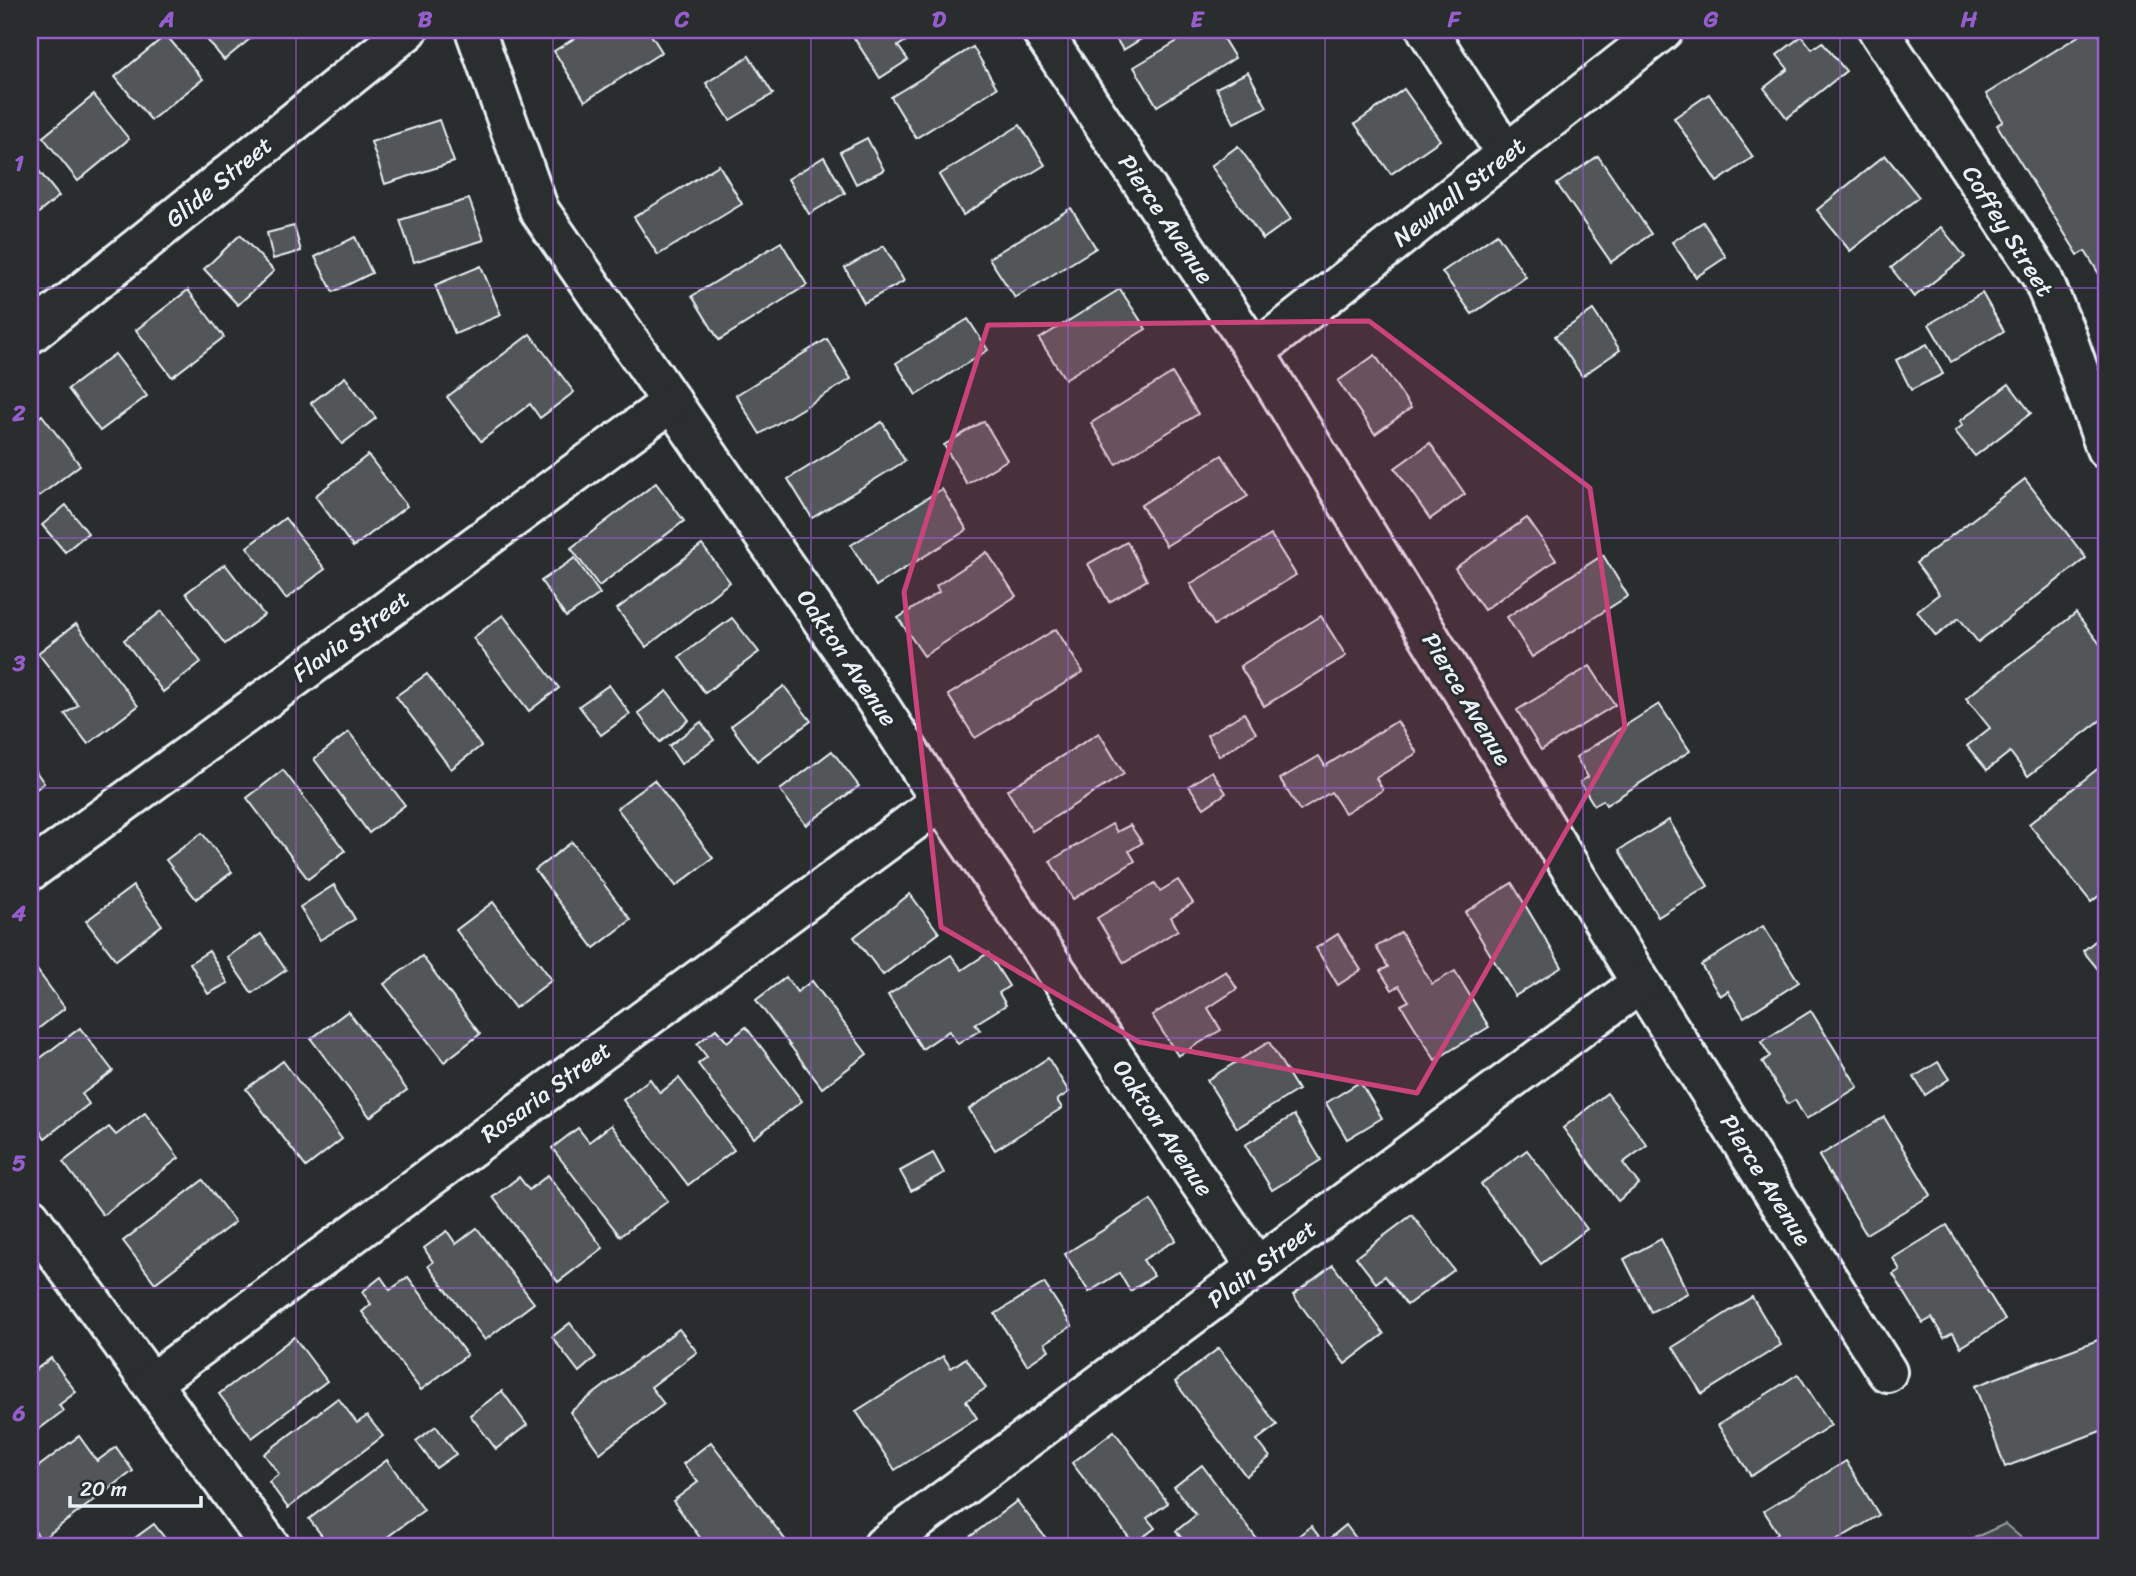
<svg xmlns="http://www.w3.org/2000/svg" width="2136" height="1576" font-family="Sriracha,sans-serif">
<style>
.green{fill:#424648;stroke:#959ca0;stroke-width:2}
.building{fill:#535759;stroke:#e8f1f8;stroke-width:2}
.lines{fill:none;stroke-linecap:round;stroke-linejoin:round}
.minor-casing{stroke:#e8f1f8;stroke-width:44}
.minor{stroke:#2a2d2e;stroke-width:38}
.marked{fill:#ca437a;fill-opacity:0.2;stroke:#ca437a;stroke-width:5;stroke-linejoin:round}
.grid{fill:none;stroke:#965dcd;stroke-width:2;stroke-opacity:0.55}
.labels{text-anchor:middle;stroke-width:6;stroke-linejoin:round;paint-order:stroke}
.street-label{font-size:24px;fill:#e8f1f8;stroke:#2a2d2e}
.neatline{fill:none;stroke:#965dcd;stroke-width:2.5}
.grid-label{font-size:23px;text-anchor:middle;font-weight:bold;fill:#965dcd}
</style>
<rect width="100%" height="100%" fill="#2a2d2e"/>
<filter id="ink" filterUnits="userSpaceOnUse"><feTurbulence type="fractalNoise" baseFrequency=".0143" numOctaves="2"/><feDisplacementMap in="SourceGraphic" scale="14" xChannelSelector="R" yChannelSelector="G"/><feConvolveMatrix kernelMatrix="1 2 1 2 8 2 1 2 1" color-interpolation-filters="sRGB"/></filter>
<g filter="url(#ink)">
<path class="green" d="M2005 1524 2031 1546H1956Z"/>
<g class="building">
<path d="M199 30H261L224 60Z"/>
<path d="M588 30H648L662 52 585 101 554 51Z"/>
<path d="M849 30H924L898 46 908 60 880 78Z"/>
<path d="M1111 30H1156L1123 50Z"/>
<path d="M1196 30H1218L1235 58 1157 106 1134 67Z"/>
<path d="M2088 30H2096L2106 46V281L2104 282 2085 251 2078 255 1997 125 2003 121 1986 94Z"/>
<path d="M166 35 203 79 151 120 115 77Z"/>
<path d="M1802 36 1812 49 1822 42 1846 71 1787 118 1764 88 1788 69 1777 55Z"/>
<path d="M973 47 997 88 916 138 891 97Z"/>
<path d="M749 56 773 94 730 120 706 83Z"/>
<path d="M1248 72 1267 107 1234 123 1216 88Z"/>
<path d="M1404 89 1440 140 1391 174 1355 124Z"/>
<path d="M1709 94 1753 157 1717 182 1674 118Z"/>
<path d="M94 95 129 139 78 181 43 137Z"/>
<path d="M439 120 454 162 385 184 371 142Z"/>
<path d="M1020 125 1045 165 963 215 939 175Z"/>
<path d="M867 138 884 170 856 184 840 152Z"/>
<path d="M1238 146 1291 219 1263 239 1211 166Z"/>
<path d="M1885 155 1919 197 1850 251 1817 210Z"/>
<path d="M1598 156 1651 234 1611 262 1557 184Z"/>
<path d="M824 157 845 193 809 214 788 179Z"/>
<path d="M30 160 59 196 30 220Z"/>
<path d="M719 165 742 204 658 255 634 217Z"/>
<path d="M469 199 484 240 414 262 400 220Z"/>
<path d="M1071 208 1096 248 1015 298 989 258Z"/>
<path d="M1703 222 1726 257 1696 277 1672 242Z"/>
<path d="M294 226 301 251 273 259 267 233Z"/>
<path d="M1941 227 1965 257 1914 297 1891 268Z"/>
<path d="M1497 234 1526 277 1472 314 1442 272Z"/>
<path d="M240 235 274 271 238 305 204 269Z"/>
<path d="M355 237 372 273 333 292 315 257Z"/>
<path d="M781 242 807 285 719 340 692 296Z"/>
<path d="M884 246 904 281 864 303 845 268Z"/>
<path d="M481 266 501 315 455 334 435 285Z"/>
<path d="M1120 289 1146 329 1065 379 1039 339Z"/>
<path d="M188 290 224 337 172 377 136 330Z"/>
<path d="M1982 293 2004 331 1951 362 1929 324Z"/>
<path d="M1593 310 1620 350 1582 376 1555 336Z"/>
<path d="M968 319 988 350 916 395 896 363Z"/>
<path d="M530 334 574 392 540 418 530 404 481 441 447 397Z"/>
<path d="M827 339 851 379 760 434 736 395Z"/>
<path d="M1927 344 1943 374 1911 390 1896 360Z"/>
<path d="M115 354 147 396 100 431 68 389Z"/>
<path d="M1375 355 1411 408 1375 434 1338 381Z"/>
<path d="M1172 373 1198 414 1116 464 1091 423Z"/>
<path d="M345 377 376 418 342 444 311 403Z"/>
<path d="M2009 384 2031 413 1975 456 1955 431 1963 425 1960 421Z"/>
<path d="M42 415 80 465 38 497 30 486V425Z"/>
<path d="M984 421 1007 460 967 484 944 445Z"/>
<path d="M882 422 905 461 812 518 788 479Z"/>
<path d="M1430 443 1465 494 1430 519 1395 468Z"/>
<path d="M368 455 407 506 353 547 315 496Z"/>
<path d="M1222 455 1248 496 1166 546 1141 505Z"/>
<path d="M2025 479 2086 558 1978 642 1959 618 1936 636 1917 611 1939 594 1916 563Z"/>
<path d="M656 483 684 521 599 586 571 548Z"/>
<path d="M942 489 967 530 876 586 851 545Z"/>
<path d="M66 505 88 533 65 552 42 525Z"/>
<path d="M285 518 325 569 286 599 247 547Z"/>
<path d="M1527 518 1556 560 1484 610 1455 568Z"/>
<path d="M1271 535 1296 575 1214 625 1190 584Z"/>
<path d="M1127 542 1147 580 1109 602 1088 564Z"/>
<path d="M702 545 730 582 646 647 617 609Z"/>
<path d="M987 552 1016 596 924 656 898 618 939 592 936 586Z"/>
<path d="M1603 555 1628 596 1532 657 1507 617Z"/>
<path d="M575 558 600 594 566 617 541 581Z"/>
<path d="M225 564 264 615 225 644 186 593Z"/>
<path d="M162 611 201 662 163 692 124 640Z"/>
<path d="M2076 613 2106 652V716L2028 776 2010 752 1987 770 1967 746 1990 728 1966 698Z"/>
<path d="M503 615 559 688 529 711 473 638Z"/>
<path d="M1321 616 1346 656 1264 706 1240 666Z"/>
<path d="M732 618 759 652 705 693 679 657Z"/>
<path d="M76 624 138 706 88 744 65 714 78 705 38 653Z"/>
<path d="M1056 629 1083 672 975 738 948 695Z"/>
<path d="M1590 666 1615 705 1541 750 1517 710Z"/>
<path d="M427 674 481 746 451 769 396 696Z"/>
<path d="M609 685 630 714 601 735 579 706Z"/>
<path d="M784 686 811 721 757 761 731 726Z"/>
<path d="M667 691 689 720 660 742 638 713Z"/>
<path d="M1659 704 1690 751 1606 805 1603 800 1594 805 1580 782 1588 777 1576 757Z"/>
<path d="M1244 713 1256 733 1219 756 1207 735Z"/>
<path d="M1397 721 1417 753 1376 778 1383 790 1345 813 1331 792 1300 811 1280 779 1319 756 1325 766Z"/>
<path d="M701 722 714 740 681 764 669 746Z"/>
<path d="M349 732 405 805 369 833 314 759Z"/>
<path d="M1099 733 1124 774 1032 831 1007 790Z"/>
<path d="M832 751 859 786 806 825 780 790Z"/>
<path d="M2106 762V890L2091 902 2029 824Z"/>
<path d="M30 763 44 783 30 794Z"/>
<path d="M283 770 345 851 308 879 247 798Z"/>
<path d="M1212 771 1226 793 1204 808 1189 786Z"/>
<path d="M654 780 713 858 676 886 617 808Z"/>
<path d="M1669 820 1708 886 1658 917 1619 850Z"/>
<path d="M1112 824 1117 832 1130 825 1142 843 1129 851 1135 861 1073 899 1050 861Z"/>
<path d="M202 833 232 872 196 899 166 860Z"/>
<path d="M572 842 631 920 594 948 535 870Z"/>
<path d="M1178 880 1193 903 1171 917 1178 930 1124 963 1097 918 1155 883 1160 891Z"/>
<path d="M1512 883 1562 967 1515 996 1465 912Z"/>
<path d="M334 885 355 919 320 940 300 907Z"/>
<path d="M133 886 162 925 116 960 86 921Z"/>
<path d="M910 894 939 933 883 975 854 937Z"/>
<path d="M493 902 552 980 515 1008 456 930Z"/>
<path d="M1763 926 1799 982 1744 1017 1728 991 1720 996 1701 965Z"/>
<path d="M1401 932 1432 984 1455 971 1489 1027 1435 1060 1401 1005 1409 1001 1399 986 1392 990 1380 971 1388 967 1376 947Z"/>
<path d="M2106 932V979L2083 951Z"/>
<path d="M261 934 286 970 252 993 227 957Z"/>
<path d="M1338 934 1361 970 1338 985 1316 948Z"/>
<path d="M209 951 228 983 208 994 190 963Z"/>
<path d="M988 953 1009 986 999 993 1006 1005 975 1024 980 1030 958 1044 949 1031 922 1049 888 995 951 955 962 970Z"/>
<path d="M422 956 480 1034 444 1062 384 984Z"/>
<path d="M32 963 65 1008 30 1035V965Z"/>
<path d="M1226 971 1237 989 1208 1008 1221 1030 1178 1056 1152 1015Z"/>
<path d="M786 977 797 992 812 981 867 1054 822 1088 756 1000Z"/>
<path d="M348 1011 407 1090 370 1117 311 1039Z"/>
<path d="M1811 1011 1858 1087 1806 1119 1795 1100 1788 1104 1762 1062 1770 1056 1761 1042Z"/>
<path d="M746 1027 802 1101 754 1138 698 1064 707 1057 697 1044 716 1029 727 1042Z"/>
<path d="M80 1028 113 1071 82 1094 89 1104 45 1138 30 1118V1066Z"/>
<path d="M1269 1042 1298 1090 1237 1128 1207 1080Z"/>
<path d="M1048 1058 1069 1092 1057 1100 1062 1108 995 1150 969 1109Z"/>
<path d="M283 1061 342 1139 306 1167 246 1089Z"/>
<path d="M1938 1062 1949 1079 1925 1095 1914 1077Z"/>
<path d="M679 1078 734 1150 688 1185 623 1100 650 1079 660 1093Z"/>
<path d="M1360 1082 1382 1118 1347 1139 1326 1103Z"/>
<path d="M1607 1093 1647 1145 1623 1163 1639 1184 1618 1201 1563 1128Z"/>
<path d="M145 1113 179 1158 103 1215 63 1162 109 1127 116 1135Z"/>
<path d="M1294 1115 1321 1160 1272 1190 1245 1145Z"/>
<path d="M1884 1117 1931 1195 1866 1234 1819 1156Z"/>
<path d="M611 1125 668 1201 620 1236 552 1148 578 1128 589 1142Z"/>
<path d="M1527 1150 1587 1229 1541 1264 1481 1184Z"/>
<path d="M933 1153 944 1173 911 1191 900 1171Z"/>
<path d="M548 1175 603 1248 558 1282 493 1197 519 1177 529 1190Z"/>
<path d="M203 1180 235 1222 155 1283 123 1241Z"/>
<path d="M1151 1200 1176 1240 1143 1260 1154 1276 1130 1291 1119 1273 1089 1292 1065 1254Z"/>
<path d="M1412 1215 1454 1270 1407 1305 1385 1276 1376 1283 1356 1257Z"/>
<path d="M1947 1225 2005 1320 1961 1347 1953 1333 1944 1338 1932 1318 1923 1323 1893 1274 1900 1270 1893 1258Z"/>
<path d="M477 1228 534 1303 485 1340 428 1266 433 1262 424 1248 447 1231 456 1244Z"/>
<path d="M1661 1239 1688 1293 1651 1312 1624 1259Z"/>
<path d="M1333 1265 1384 1334 1345 1364 1293 1295Z"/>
<path d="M381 1277 390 1290 408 1277 467 1355 421 1390 362 1312 371 1304 362 1292Z"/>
<path d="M1044 1283 1072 1326 1045 1343 1049 1350 1027 1365 995 1314Z"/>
<path d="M1752 1297 1781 1345 1702 1394 1673 1347Z"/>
<path d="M570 1323 596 1357 579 1372 552 1337Z"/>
<path d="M679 1329 697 1352 651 1387 664 1404 600 1453 570 1412Z"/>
<path d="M294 1337 327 1381 252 1438 219 1394Z"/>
<path d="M2106 1337V1429L2005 1467 1975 1386Z"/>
<path d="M1219 1348 1277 1425 1257 1440 1270 1457 1246 1476 1175 1382Z"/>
<path d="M943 1356 951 1368 966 1358 986 1388 966 1401 977 1418 895 1470 856 1411Z"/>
<path d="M51 1358 76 1392 59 1405 63 1411 30 1436V1374Z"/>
<path d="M1798 1374 1831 1425 1751 1476 1718 1425Z"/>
<path d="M502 1391 527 1425 496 1449 470 1415Z"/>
<path d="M338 1398 357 1423 367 1416 383 1436 288 1508 269 1482 279 1474 264 1454Z"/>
<path d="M436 1426 456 1454 436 1468 416 1441Z"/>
<path d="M1114 1431 1168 1503 1147 1518 1155 1528 1134 1544 1072 1463Z"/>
<path d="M79 1436 97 1461 116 1447 133 1471 41 1540 30 1524V1473Z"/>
<path d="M711 1442 790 1546H692L701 1539 673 1501 698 1482 683 1464Z"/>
<path d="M387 1460 424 1510 375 1546H330L309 1519Z"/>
<path d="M1846 1461 1879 1515 1827 1546H1776L1771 1538 1778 1533 1764 1511Z"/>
<path d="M1202 1465 1262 1546H1188L1176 1531 1196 1515 1174 1487Z"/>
<path d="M1017 1501 1052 1546H973L967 1539Z"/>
<path d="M154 1524 171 1546H124Z"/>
<path d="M1346 1525 1362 1546H1286L1311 1526 1324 1543Z"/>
</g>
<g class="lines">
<defs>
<g id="minor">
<path d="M475 30 539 210 849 659 941 801 1257 1267"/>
<path d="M1041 30 1255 352 1641 983 1887 1372"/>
<path d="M1427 30 1506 154"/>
<path d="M1878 30 2042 277 2065 332 2106 449"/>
<path d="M30 334 408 30"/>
<path d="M1255 352 1663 30"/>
<path d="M30 871 672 402"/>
<path d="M30 1217 270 1546"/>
<path d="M151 1383 941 801"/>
<path d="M883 1546 1257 1267 1641 983"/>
</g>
</defs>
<use href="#minor" class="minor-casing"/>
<use href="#minor" class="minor"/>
</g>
</g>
<path class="marked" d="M1369 321 1590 488 1625 727 1417 1093 1139 1042 941 927 904 592 988 325Z"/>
<path class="grid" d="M296 30V1546M553 30V1546M811 30V1546M1068 30V1546M1325 30V1546M1583 30V1546M1840 30V1546M30 288H2106M30 538H2106M30 788H2106M30 1038H2106M30 1288H2106"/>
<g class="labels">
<g class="street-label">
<text transform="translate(219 182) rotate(-39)" y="8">Glide Street</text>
<text transform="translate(1459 192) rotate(-38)" y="8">Newhall Street</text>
<text transform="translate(1166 219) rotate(56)" y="8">Pierce Avenue</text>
<text transform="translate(2008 231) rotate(58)" y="8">Coffey Street</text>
<text transform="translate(351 636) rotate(-36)" y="8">Flavia Street</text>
<text transform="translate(847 658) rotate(56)" y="8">Oakton Avenue</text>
<text transform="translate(1467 699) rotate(59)" y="8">Pierce Avenue</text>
<text transform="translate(546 1092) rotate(-36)" y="8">Rosaria Street</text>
<text transform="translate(1163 1128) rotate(56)" y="8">Oakton Avenue</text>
<text transform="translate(1766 1180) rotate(58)" y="8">Pierce Avenue</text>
<text transform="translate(1262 1264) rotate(-37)" y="8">Plain Street</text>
</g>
</g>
<rect width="2136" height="1576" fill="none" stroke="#2a2d2e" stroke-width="77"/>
<path d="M70 1496v10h131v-10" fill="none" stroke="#e8f1f8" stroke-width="3.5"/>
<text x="80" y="1496" font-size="21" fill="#e8f1f8" stroke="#2a2d2e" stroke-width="5" paint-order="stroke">20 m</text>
<rect x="38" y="38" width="2060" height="1500" class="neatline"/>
<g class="grid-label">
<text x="167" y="27">A</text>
<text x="425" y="27">B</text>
<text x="682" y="27">C</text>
<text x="939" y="27">D</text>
<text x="1197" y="27">E</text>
<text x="1454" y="27">F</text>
<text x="1711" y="27">G</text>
<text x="1969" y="27">H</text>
<text x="19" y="171">1</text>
<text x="19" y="421">2</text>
<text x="19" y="671">3</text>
<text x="19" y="921">4</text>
<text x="19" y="1171">5</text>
<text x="19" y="1421">6</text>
</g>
</svg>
